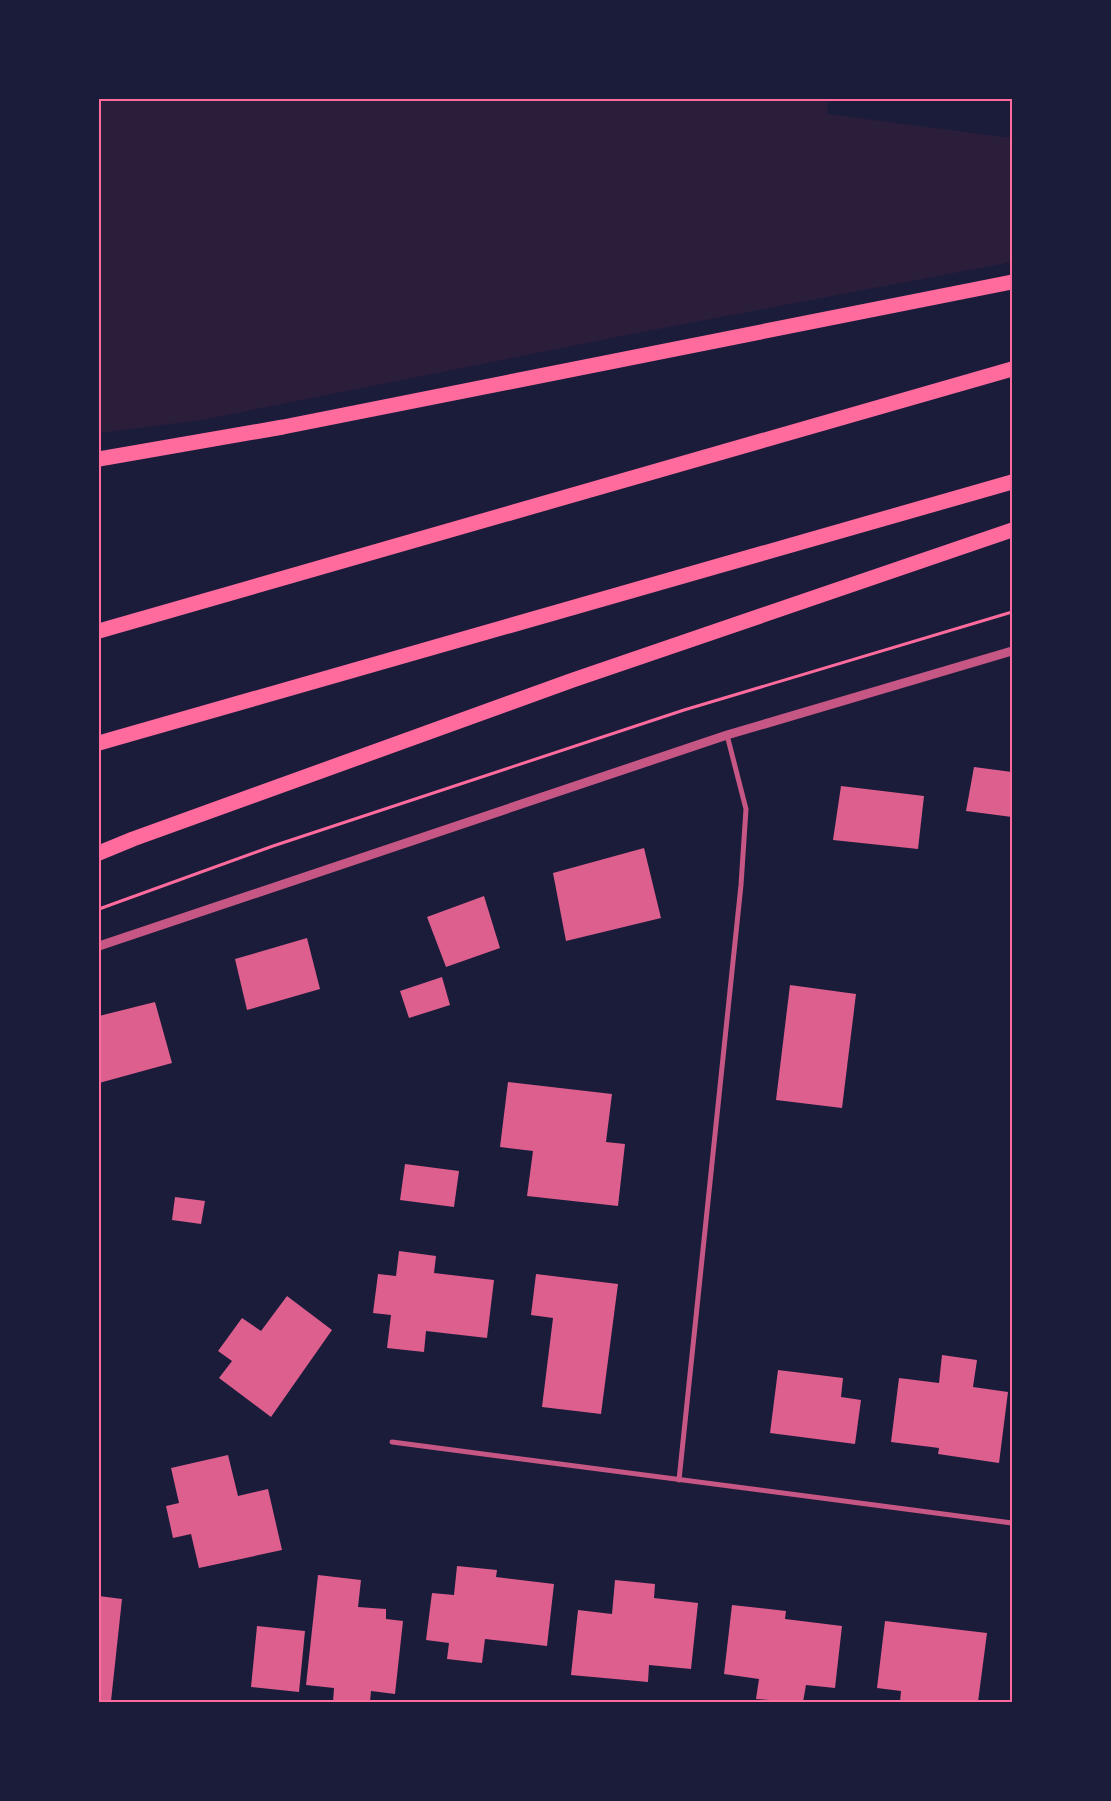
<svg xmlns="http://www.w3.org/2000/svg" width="1111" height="1801" font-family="'Asap Condensed',sans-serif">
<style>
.green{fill:#2a1e3b}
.building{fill:#dd5f8e}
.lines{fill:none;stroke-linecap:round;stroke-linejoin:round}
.path{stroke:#ff6b9d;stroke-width:3}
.minor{stroke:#c65784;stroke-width:5}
.tertiary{stroke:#c65784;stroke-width:9}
.motorway{stroke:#ff6b9d;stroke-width:15}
.neatline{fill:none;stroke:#ff6b9d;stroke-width:2}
</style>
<rect width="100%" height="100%" fill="#1b1b3a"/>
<path class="green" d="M99 99H828L827 114 1012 138V262L637 333 202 420 99 433Z"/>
<g class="building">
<path d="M974 767 1012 772V817L966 811Z"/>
<path d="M841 786 924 796 918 849 833 840Z"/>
<path d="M644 848 661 918 566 941 553 873Z"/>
<path d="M484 896 500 948 446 967 427 917Z"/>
<path d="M307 938 320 989 247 1010 235 959Z"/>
<path d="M442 977 450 1005 409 1018 400 991Z"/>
<path d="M790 985 856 994 842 1108 776 1100Z"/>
<path d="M155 1002 172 1063 99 1083V1016Z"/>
<path d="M508 1082 612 1094 606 1142 625 1144 618 1206 527 1196 533 1151 500 1147Z"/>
<path d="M405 1164 459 1171 454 1207 400 1200Z"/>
<path d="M175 1197 205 1201 201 1224 172 1220Z"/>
<path d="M399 1251 436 1256 434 1273 494 1280 487 1338 426 1331 424 1352 387 1348 391 1315 373 1313 378 1274 396 1276Z"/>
<path d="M536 1274 618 1284 601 1414 542 1407 553 1318 531 1315Z"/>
<path d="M287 1296 332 1330 271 1417 219 1378 232 1361 218 1351 242 1318 261 1331Z"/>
<path d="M942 1355 977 1360 973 1387 1008 1392 999 1463 938 1454 939 1448 891 1442 899 1378 939 1383Z"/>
<path d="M778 1370 843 1378 841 1397 861 1400 855 1444 770 1433Z"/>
<path d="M228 1455 238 1496 268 1489 282 1550 199 1568 191 1534 173 1538 166 1506 179 1503 171 1468Z"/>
<path d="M457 1566 497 1570 496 1577 554 1584 547 1646 485 1639 482 1663 447 1659 449 1643 426 1640 432 1593 454 1595Z"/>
<path d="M318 1575 361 1580 358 1607 386 1609V1619L403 1621 395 1694 371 1691 370 1702H333L334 1688 306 1685Z"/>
<path d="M615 1580 655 1584 654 1598 698 1603 691 1669 649 1665 648 1682 571 1675 578 1610 612 1614Z"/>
<path d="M99 1596 122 1599 111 1701 99 1700Z"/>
<path d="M732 1605 786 1611 785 1619 842 1626 835 1688 806 1685 803 1702 756 1699 759 1679 724 1674Z"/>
<path d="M885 1621 987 1633 978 1702H900L901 1691 877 1688Z"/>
<path d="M257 1626 305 1631 299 1692 251 1687Z"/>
</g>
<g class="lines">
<path class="path" d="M99 909 273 846 684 710 1012 612"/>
<g class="minor">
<path d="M392 1442 1012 1523"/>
<path d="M679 1480 741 885 746 809 727 735"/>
</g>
<path class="tertiary" d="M99 946 727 735 1012 651"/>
<g class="motorway">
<path d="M99 459 283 427 1012 282"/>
<path d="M99 631 1012 369"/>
<path d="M99 743 1012 482"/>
<path d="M99 853 133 839 573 680 1012 530"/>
</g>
</g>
<rect width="1111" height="1801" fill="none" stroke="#1b1b3a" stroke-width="200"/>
<rect x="100" y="100" width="911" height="1601" class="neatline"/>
</svg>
